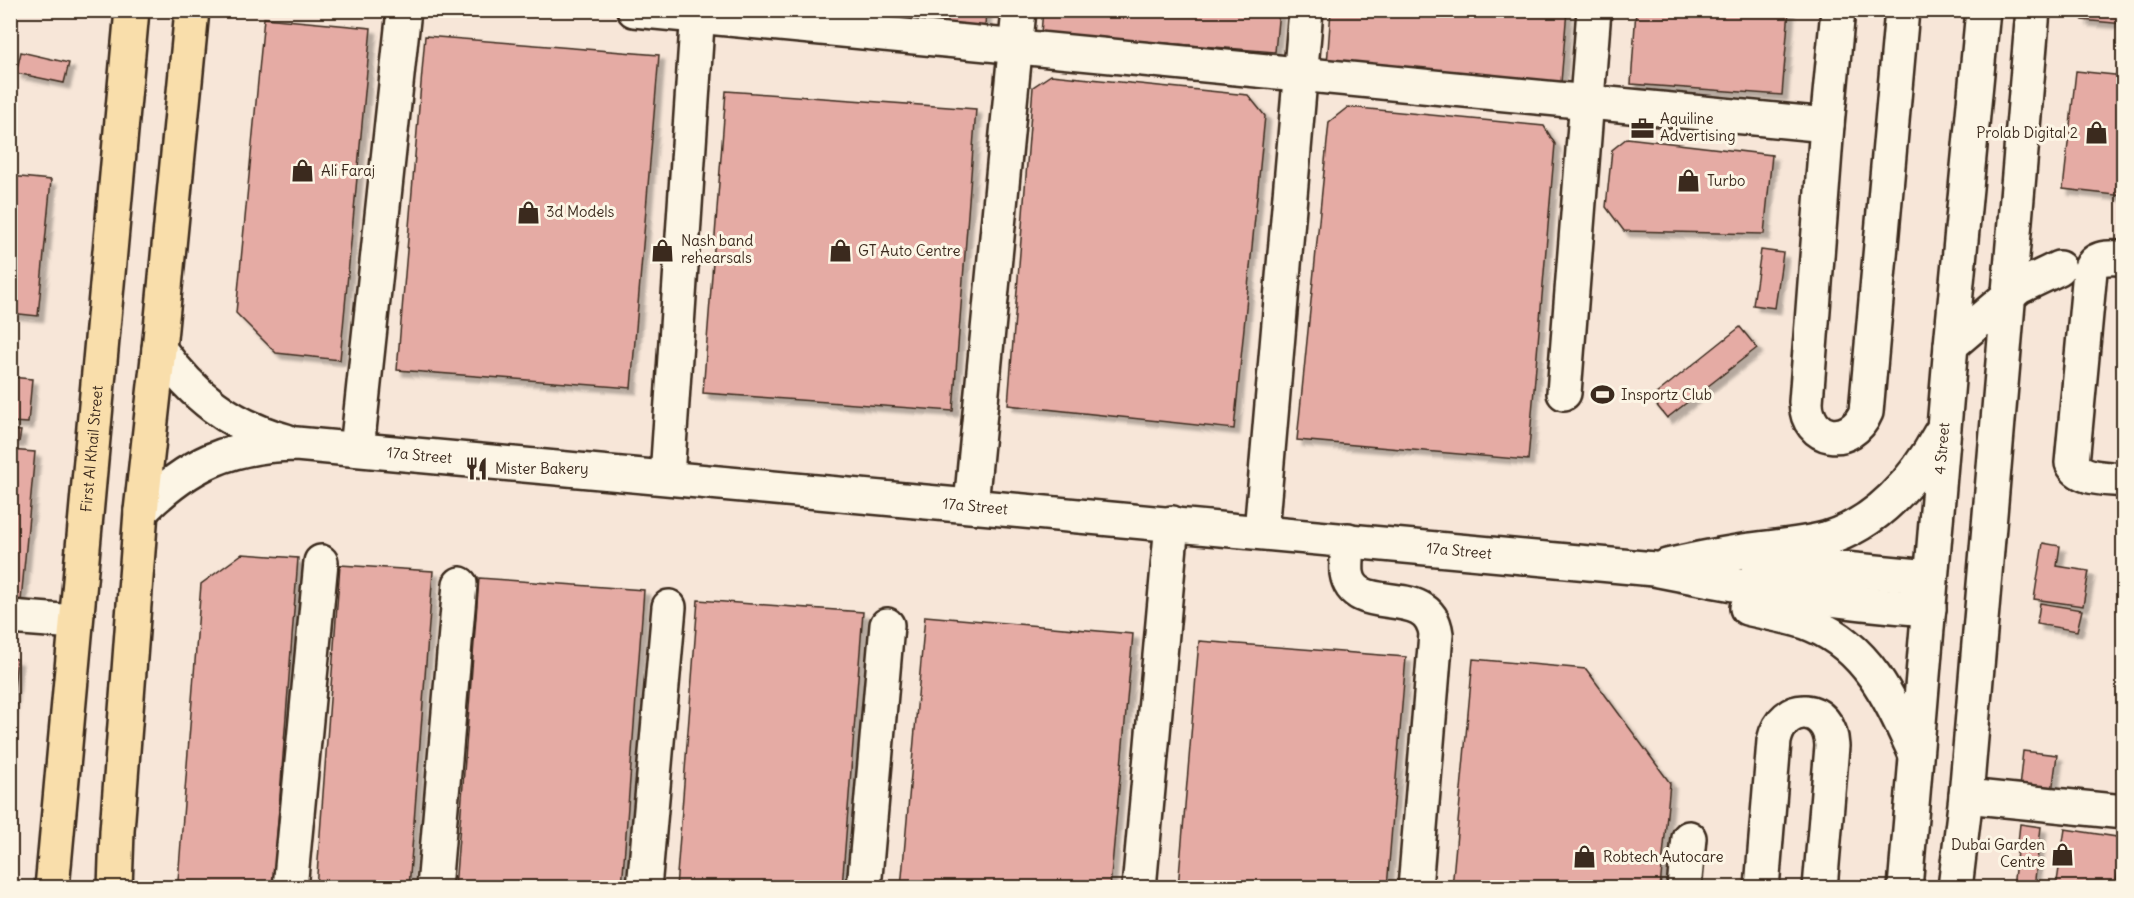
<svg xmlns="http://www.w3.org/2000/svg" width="2134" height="898" font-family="Delius,sans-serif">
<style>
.building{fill:#e5aba4;stroke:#3b2a1e;stroke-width:1.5;filter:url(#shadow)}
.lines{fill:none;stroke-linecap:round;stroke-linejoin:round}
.minor-casing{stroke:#3b2a1e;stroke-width:38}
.major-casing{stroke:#3b2a1e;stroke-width:38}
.minor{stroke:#fcf5e5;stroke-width:33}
.major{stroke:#f9deab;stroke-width:33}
.labels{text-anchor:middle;stroke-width:6;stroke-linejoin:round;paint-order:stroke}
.poi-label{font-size:15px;fill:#3b2a1e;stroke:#fcf5e5;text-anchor:start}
.street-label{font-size:15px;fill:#3b2a1e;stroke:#fcf5e5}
</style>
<defs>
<filter id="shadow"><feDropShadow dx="5.5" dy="5.5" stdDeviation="1.5" flood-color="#0004"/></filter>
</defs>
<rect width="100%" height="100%" fill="#f7e6d8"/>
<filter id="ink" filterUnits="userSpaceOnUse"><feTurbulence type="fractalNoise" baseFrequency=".0167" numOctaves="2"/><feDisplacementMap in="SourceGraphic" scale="12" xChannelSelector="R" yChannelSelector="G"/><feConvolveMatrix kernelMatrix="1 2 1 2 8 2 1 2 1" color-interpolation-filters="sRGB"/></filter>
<g filter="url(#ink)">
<g class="building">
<path d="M780 10H986L985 27Z"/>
<path d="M1043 10H1279L1275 52 1041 33Z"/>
<path d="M1331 10H1567L1561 83 1327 65Z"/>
<path d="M1636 10H1789L1782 95 1631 84Z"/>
<path d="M2083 10H2124V24L2082 20Z"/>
<path d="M264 18 371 28 340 360 276 353 236 313Z"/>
<path d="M425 36 659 55 631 388 397 370Z"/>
<path d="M21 52 69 63 64 83 16 73Z"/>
<path d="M2076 71 2124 76V196L2063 189Z"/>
<path d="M1051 75 1248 95 1265 116 1234 429 1008 405 1033 87Z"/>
<path d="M726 91 976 109 953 411 703 393Z"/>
<path d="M1348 107 1544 126 1555 144 1528 460 1297 440 1329 122Z"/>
<path d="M1627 138 1772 155 1764 234 1624 231 1606 207 1612 150Z"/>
<path d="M10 176 51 180 38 316 10 313Z"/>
<path d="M1761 250 1783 253 1775 308 1753 305Z"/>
<path d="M1740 327 1757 348 1667 418 1651 398Z"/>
<path d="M10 377 32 379 28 423 10 422Z"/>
<path d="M10 430 21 431 19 442 10 441Z"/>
<path d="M10 450 35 452 21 601 10 600Z"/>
<path d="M2043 543 2060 546 2057 566 2089 571 2083 606 2034 599Z"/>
<path d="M242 554 298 558 273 888 178 881 201 584Z"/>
<path d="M340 565 433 571 409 888H316Z"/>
<path d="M479 578 644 590 622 888H455Z"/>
<path d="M698 600 863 612 842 888H676Z"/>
<path d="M2040 603 2082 610 2077 631 2037 624Z"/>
<path d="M925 616 1133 634 1110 888H901Z"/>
<path d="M1199 641 1406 657 1387 888H1178Z"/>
<path d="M10 658 17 659 10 728Z"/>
<path d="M1473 659 1586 669 1670 783 1660 888H1452Z"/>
<path d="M2023 751 2057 755 2052 792 2019 788Z"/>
<path d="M2020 824 2041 827 2034 888H2013Z"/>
<path d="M2065 829 2123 838 2115 888H2056Z"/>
</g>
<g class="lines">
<defs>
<g id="minor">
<path d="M634 10 1827 125"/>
<path d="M1838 10 1827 125 1806 402C1807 442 1851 448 1866 412L1902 10"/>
<path d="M2124 258C2110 258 2094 255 2090 271L2072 463C2080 480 2107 478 2124 480"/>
<path d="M1951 345 2019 287 2059 268"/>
<path d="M159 349C194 396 229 425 286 441"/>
<path d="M1564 393 1594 10"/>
<path d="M357 449 404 10"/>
<path d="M667 477 698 10"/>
<path d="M971 505 1019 10"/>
<path id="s1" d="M141 511C188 464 229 445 296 444L1654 569C1745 587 1836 603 1929 609"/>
<path d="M1261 532 1306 10"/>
<path d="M1348 540C1348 550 1346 563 1347 573 1354 620 1429 580 1436 634L1415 888"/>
<path d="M1667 566C1692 560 1718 555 1743 551 1770 547 1798 546 1825 539 1877 524 1915 480 1940 434"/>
<path d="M1758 566 1822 567 1930 577"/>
<path d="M1747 608C1769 614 1792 616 1813 625 1870 649 1892 703 1916 755"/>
<path d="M10 617 75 622"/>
<path d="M1966 796 2124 812"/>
<path d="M290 888 321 562"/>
<path d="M434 888 460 584"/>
<path d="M644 888 669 607"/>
<path d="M864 888 887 625"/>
<path d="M1139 888 1172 523"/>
<path d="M1684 888 1689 838"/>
<path d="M1762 888 1774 741C1783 700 1830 703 1832 746L1820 888"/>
<path id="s2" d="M1905 888 1951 345 1983 10"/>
<path d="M1955 888 1966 796 2033 10"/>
</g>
<g id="major">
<path id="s3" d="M52 888 132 10"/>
<path d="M115 888 117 831 141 511 159 349 192 10"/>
</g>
</defs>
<use href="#minor" class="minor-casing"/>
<use href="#major" class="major-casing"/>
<use href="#minor" class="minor"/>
<use href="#major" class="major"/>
</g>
</g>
<defs>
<symbol id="office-bare" viewBox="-9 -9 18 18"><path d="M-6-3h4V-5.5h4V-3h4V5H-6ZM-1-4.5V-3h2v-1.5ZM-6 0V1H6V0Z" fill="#3b2a1e" stroke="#fcf5e5" stroke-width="2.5" paint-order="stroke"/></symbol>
<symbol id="shop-bare" viewBox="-9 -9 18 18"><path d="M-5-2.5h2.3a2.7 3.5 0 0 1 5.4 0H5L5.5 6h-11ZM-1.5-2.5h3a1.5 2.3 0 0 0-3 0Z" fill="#3b2a1e" stroke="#fcf5e5" stroke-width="2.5" paint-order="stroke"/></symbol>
<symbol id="stadium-bare" viewBox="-9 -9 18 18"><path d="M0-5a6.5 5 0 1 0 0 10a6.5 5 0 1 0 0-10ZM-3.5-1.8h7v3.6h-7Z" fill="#3b2a1e" stroke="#fcf5e5" stroke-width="2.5" paint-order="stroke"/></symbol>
<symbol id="restaurant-bare" viewBox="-9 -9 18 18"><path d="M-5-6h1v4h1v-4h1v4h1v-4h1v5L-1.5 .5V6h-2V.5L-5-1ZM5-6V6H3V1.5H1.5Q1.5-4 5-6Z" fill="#3b2a1e" stroke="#fcf5e5" stroke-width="2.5" paint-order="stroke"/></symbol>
</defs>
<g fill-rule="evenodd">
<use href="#office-bare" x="1626" y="112" width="33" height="33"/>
<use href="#shop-bare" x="2080" y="116" width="33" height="33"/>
<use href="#shop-bare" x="286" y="154" width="33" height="33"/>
<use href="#shop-bare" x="1672" y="164" width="33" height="33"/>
<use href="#shop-bare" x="512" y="196" width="33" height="33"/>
<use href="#shop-bare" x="646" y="234" width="33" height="33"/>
<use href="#shop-bare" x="824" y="234" width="33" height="33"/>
<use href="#stadium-bare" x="1586" y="378" width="33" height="33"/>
<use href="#restaurant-bare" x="460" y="452" width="33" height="33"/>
<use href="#shop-bare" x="2046" y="838" width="33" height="33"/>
<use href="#shop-bare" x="1568" y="840" width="33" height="33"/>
</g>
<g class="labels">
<g class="poi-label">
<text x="1660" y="124">Aquiline<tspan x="1660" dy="17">Advertising</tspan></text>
<text x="2078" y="138" text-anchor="end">Prolab Digital 2</text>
<text x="321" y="176">Ali Faraj</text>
<text x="1707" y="186">Turbo</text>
<text x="546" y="217">3d Models</text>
<text x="681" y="246">Nash band<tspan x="681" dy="17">rehearsals</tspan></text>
<text x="858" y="256">GT Auto Centre</text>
<text x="1621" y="400">Insportz Club</text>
<text x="495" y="474">Mister Bakery</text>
<text x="2045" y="850" text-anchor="end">Dubai Garden<tspan x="2045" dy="17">Centre</tspan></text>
<text x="1603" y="862">Robtech Autocare</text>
</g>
<g class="street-label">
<text dy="5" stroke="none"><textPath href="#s3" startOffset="441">First Al Khail Street</textPath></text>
<text dy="5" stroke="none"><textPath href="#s2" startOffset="441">4 Street</textPath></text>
<text dy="5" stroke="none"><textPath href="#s1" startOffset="298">17a Street</textPath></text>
<text dy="5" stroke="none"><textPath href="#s1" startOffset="856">17a Street</textPath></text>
<text dy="5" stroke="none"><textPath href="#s1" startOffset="1342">17a Street</textPath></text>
</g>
</g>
<rect width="2134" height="898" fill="none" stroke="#fcf5e5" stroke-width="36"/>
<rect x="18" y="18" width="2098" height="862" fill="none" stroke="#3b2a1e" stroke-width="2" filter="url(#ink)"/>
</svg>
